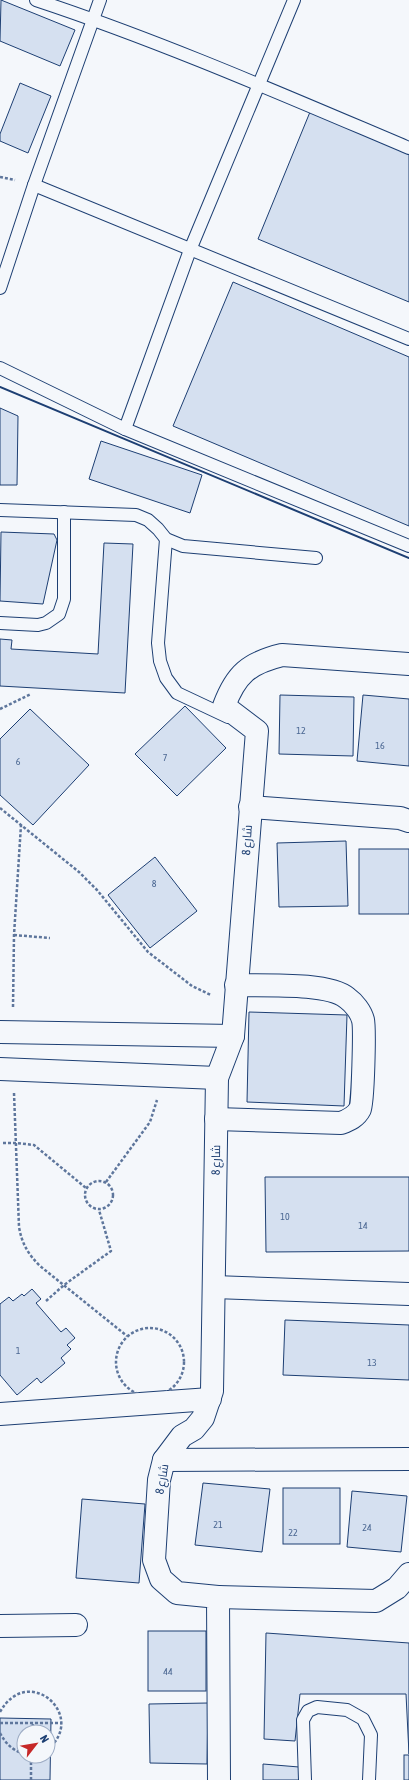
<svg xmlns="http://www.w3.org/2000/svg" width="409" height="1780" font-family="'Asap Condensed',Cairo,sans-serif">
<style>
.building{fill:#d5e0f0;stroke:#1d3f73;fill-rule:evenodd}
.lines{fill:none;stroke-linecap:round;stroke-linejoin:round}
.service-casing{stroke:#1d3f73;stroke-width:14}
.minor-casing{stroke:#1d3f73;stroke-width:24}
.path{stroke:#5e769c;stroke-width:2.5;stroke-dasharray:3 2;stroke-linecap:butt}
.service{stroke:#f4f7fb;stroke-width:12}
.minor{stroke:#f4f7fb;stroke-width:22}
.wall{stroke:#1d3f73;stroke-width:2}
.labels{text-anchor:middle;stroke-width:3;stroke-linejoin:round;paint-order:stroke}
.number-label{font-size:10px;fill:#4b6792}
.street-label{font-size:12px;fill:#1d3f73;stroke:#f4f7fb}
</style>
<rect width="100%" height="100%" fill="#f4f7fb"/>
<g class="building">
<path d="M1 0 75 30 60 66 0 41Z"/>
<path d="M20 83 51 96 28 153 0 141V134Z"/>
<path d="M310 112 409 154V302L258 239Z"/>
<path d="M233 282 409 357V526L173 426Z"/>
<path d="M0 408 18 416 17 485H0Z"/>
<path d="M101 441 202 475 190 513 89 479Z"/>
<path d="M1 532 54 534 57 540 43 604 0 601Z"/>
<path d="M104 543 133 544 125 693 0 686V639L12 640 11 649 98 654Z"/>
<path d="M280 695 354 697 353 756 279 754Z"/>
<path d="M363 695 409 699V766L357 761Z"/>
<path d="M185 706 226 748 177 796 135 754Z"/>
<path d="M30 709 89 765 33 825 0 795V739Z"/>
<path d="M346 841 348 906 279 907 277 843Z"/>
<rect x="359" y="849" width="50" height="65"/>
<path d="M155 857 197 911 150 948 108 895Z"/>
<path d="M249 1012 347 1015 344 1106 247 1102Z"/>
<path d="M265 1177H409V1251L266 1252Z"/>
<path d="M32 1289 41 1299 36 1303 61 1332 66 1328 75 1338 67 1345 71 1349 61 1358 65 1363 41 1383 37 1378 17 1395 0 1375V1304L9 1297 13 1301 22 1294 24 1296Z"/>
<path d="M285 1320 409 1325V1380L283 1375Z"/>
<path d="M203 1483 270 1489 262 1552 195 1545Z"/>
<rect x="283" y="1488" width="57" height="56"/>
<path d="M352 1491 407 1496 401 1552 347 1547Z"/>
<path d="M82 1499 145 1504 139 1583 76 1578Z"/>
<rect x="148" y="1631" width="58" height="60"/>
<path d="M266 1633 409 1643V1754L406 1694H300L295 1741 264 1739Z"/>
<path d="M208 1703 207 1764 150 1763 149 1704Z"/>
<path d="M0 1718 51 1719 50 1780H0ZM24 1732H48V1756H24Z"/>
<rect x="404" y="1755" width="5" height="25"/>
<path d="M263 1764 299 1767V1780H263Z"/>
</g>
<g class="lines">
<defs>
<g id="service">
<path d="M36 0C163 42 286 96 409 148"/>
<path d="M34 185 409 339"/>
<path d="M0 288 34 185 100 0"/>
<path d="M0 368 125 429 409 546"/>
<path d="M125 429 190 250 294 0"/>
<path d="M0 510 136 515 148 520 158 529 166 539 183 546 316 558"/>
<path d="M166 539 158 643 160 661 166 678 177 693 228 717"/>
<path d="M0 623 38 625 46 623 59 614 64 599V512"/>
<path d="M305 1780 303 1720 308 1711 317 1707 347 1710 363 1719 371 1735 369 1780"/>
</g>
<g id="minor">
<path d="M250 807 400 818 409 821"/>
<path d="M0 1032 233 1036"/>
<path d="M0 1069 217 1078"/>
<path d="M216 1119 341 1123C349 1120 356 1117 360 1109 363 1103 365 1028 363 1020 361 1012 354 1003 347 998 328 982 262 986 236 985"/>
<path d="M214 1287 409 1294"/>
<path d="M0 1414 210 1399"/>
<path d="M164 1460 409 1459"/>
<path d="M218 1597 376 1601 397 1588 409 1574"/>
<path d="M0 1626 76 1625"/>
<path d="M219 1780 218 1597 177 1593 161 1579 154 1560 159 1480 164 1460 182 1436 194 1429 203 1418 212 1391 217 1078 233 1036 257 731 224 706C236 674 249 663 282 655L409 664"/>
</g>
</defs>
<use href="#service" class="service-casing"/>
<use href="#minor" class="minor-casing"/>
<g class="path">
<path d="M0 177 15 180"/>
<path d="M0 709 31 694"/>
<path d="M0 808 79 872 97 890 148 952 192 986 211 995"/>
<path d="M14 935 50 938"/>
<path d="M13 1007 14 935 21 825"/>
<path d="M14 1093 19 1227C22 1244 28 1254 40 1266L127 1336"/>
<path d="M3 1143H16L34 1145 86 1188"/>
<circle cx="99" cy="1195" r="14"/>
<path d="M106 1182 150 1122 157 1100"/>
<path d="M46 1301 64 1285 111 1251 99 1210"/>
<circle cx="150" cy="1362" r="34"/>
<path d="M0 1712C28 1662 88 1716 48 1749"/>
<path d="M0 1723H62"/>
<path d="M32 1732 33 1723"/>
<path d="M0 1733C6 1744 12 1750 24 1754"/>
<path d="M31 1780V1756"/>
</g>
<use href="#service" class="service"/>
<use href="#minor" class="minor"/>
<path class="wall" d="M0 387 409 558"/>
</g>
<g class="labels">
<g class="number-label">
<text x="301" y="734">12</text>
<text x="380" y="749">16</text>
<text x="165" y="761">7</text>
<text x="18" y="765">6</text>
<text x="154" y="887">8</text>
<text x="285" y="1220">10</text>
<text x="363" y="1229">14</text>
<text x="18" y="1354">1</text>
<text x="372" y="1366">13</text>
<text x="218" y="1528">21</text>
<text x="367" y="1531">24</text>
<text x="293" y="1536">22</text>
<text x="168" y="1675">44</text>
</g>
<g class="street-label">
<text transform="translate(247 840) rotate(-86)" y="4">شارع 8</text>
<text transform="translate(216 1160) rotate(-89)" y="4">شارع 8</text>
<text transform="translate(162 1479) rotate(-80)" y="4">شارع 8</text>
</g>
</g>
<g transform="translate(36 1744) rotate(59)"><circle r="19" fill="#f4f7fb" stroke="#9eadc5"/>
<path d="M0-3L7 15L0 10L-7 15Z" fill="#c62828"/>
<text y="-6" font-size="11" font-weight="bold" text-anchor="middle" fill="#1d3f73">N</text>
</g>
</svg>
